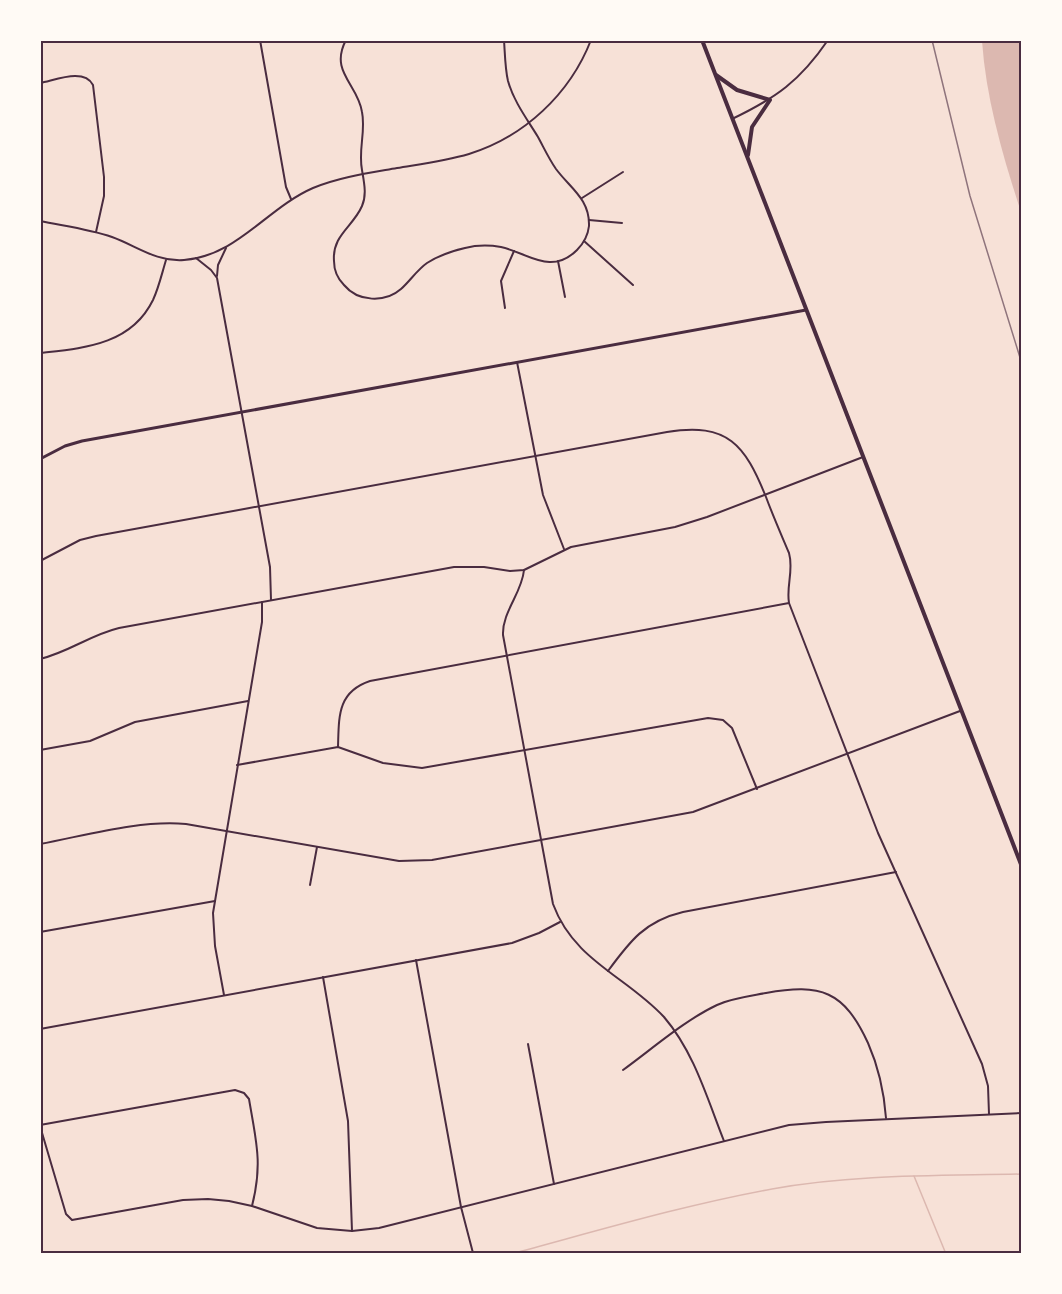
<svg xmlns="http://www.w3.org/2000/svg" width="1062" height="1294" font-family="Overpass,sans-serif">
<style>
.water{fill:#dcb8b0}
.lines{fill:none;stroke-linecap:round;stroke-linejoin:round}
.stream{stroke:#dcb8b0;stroke-width:1.5}
.minor{stroke:#4a2c40;stroke-width:2}
.tertiary{stroke:#4a2c40;stroke-width:3}
.primary{stroke:#4a2c40;stroke-width:4}
.rail{stroke:#8f747c;stroke-width:1.5}
.neatline{fill:none;stroke:#4a2c40;stroke-width:2}
</style>
<rect width="100%" height="100%" fill="#f7e1d7"/>
<path class="water" d="M982 41H1021V212C1003 157 986 99 982 41Z"/>
<g class="lines">
<g class="stream">
<path d="M914 1176 946 1254"/>
<path d="M511 1254C597 1231 684 1205 772 1189 854 1174 938 1176 1022 1174"/>
</g>
<g class="minor">
<path d="M260 40 286 187 291 199"/>
<path d="M346 40C329 72 358 84 362 112 366 131 358 150 362 170 364 182 367 195 362 206 353 227 332 235 334 261 334 270 338 279 344 285 358 302 385 303 401 289 410 281 417 270 427 263 438 256 452 251 465 248 477 245 489 245 501 247 528 253 551 276 577 250 583 244 588 235 589 226 590 199 570 188 556 169 549 159 544 148 538 137 527 119 514 102 508 81 505 68 505 54 504 40"/>
<path d="M40 83C56 80 84 68 93 85L104 177V196L96 232"/>
<path d="M732 119C776 98 800 81 828 40"/>
<path d="M582 198 623 172"/>
<path d="M589 220 622 223"/>
<path d="M40 221C64 226 89 229 112 237 137 246 156 262 184 260 237 256 267 208 313 188 340 177 369 173 397 168 421 164 445 161 469 154 524 137 570 94 591 40"/>
<path d="M584 241 633 285"/>
<path d="M196 258 211 270 217 278 270 567 271 600"/>
<path d="M558 261 565 297"/>
<path d="M217 276 218 265 226 248"/>
<path d="M505 308 501 281 514 251"/>
<path d="M40 353C84 348 131 345 153 300 159 287 162 273 166 260"/>
<path d="M517 362 543 495 564 549"/>
<path d="M40 561 80 540 96 536 667 432C728 422 745 445 766 497 773 516 781 534 789 553 794 570 786 586 789 603L878 833 982 1064 988 1086 989 1114"/>
<path d="M524 570C522 593 502 612 503 635L553 904C574 961 626 976 664 1017 694 1052 707 1098 724 1141"/>
<path d="M40 659C69 652 90 635 119 628L454 567H484L510 571 524 570 571 547 675 527 707 517 863 457"/>
<path d="M338 747C339 717 337 692 370 681L789 603"/>
<path d="M40 750 90 741 135 722 248 701"/>
<path d="M237 765 338 747 383 763 422 768 708 718 723 720 732 728 757 789"/>
<path d="M40 844C88 835 138 820 186 824L399 861 432 860 693 812 960 711"/>
<path d="M310 885 317 847"/>
<path d="M40 932 215 901"/>
<path d="M416 960 461 1207 473 1253"/>
<path d="M608 971C630 941 645 921 683 912L896 872"/>
<path d="M323 977 348 1121 352 1231"/>
<path d="M224 995 215 946 213 913 262 622V602"/>
<path d="M40 1029 512 943 539 933 560 922"/>
<path d="M528 1044 554 1184"/>
<path d="M623 1070C652 1049 685 1020 717 1005 732 998 750 996 766 993 821 983 844 991 868 1043 879 1068 884 1091 886 1118"/>
<path d="M40 1125 235 1090 244 1093 249 1099C256 1141 263 1163 252 1206"/>
<path d="M40 1126 66 1214 72 1220 183 1200 208 1199 229 1201 252 1206 317 1228 352 1231 379 1228 789 1125 826 1122 1022 1113"/>
</g>
<path class="tertiary" d="M40 459 65 446 82 441 806 310"/>
<g class="primary">
<path d="M702 40 1022 867"/>
<path d="M716 75 737 90 770 100 752 127 748 155"/>
</g>
<path class="rail" d="M932 40 970 196 1022 364"/>
</g>
<rect width="1062" height="1294" fill="none" stroke="#fffaf5" stroke-width="84"/>
<rect x="42" y="42" width="978" height="1210" class="neatline"/>
</svg>
